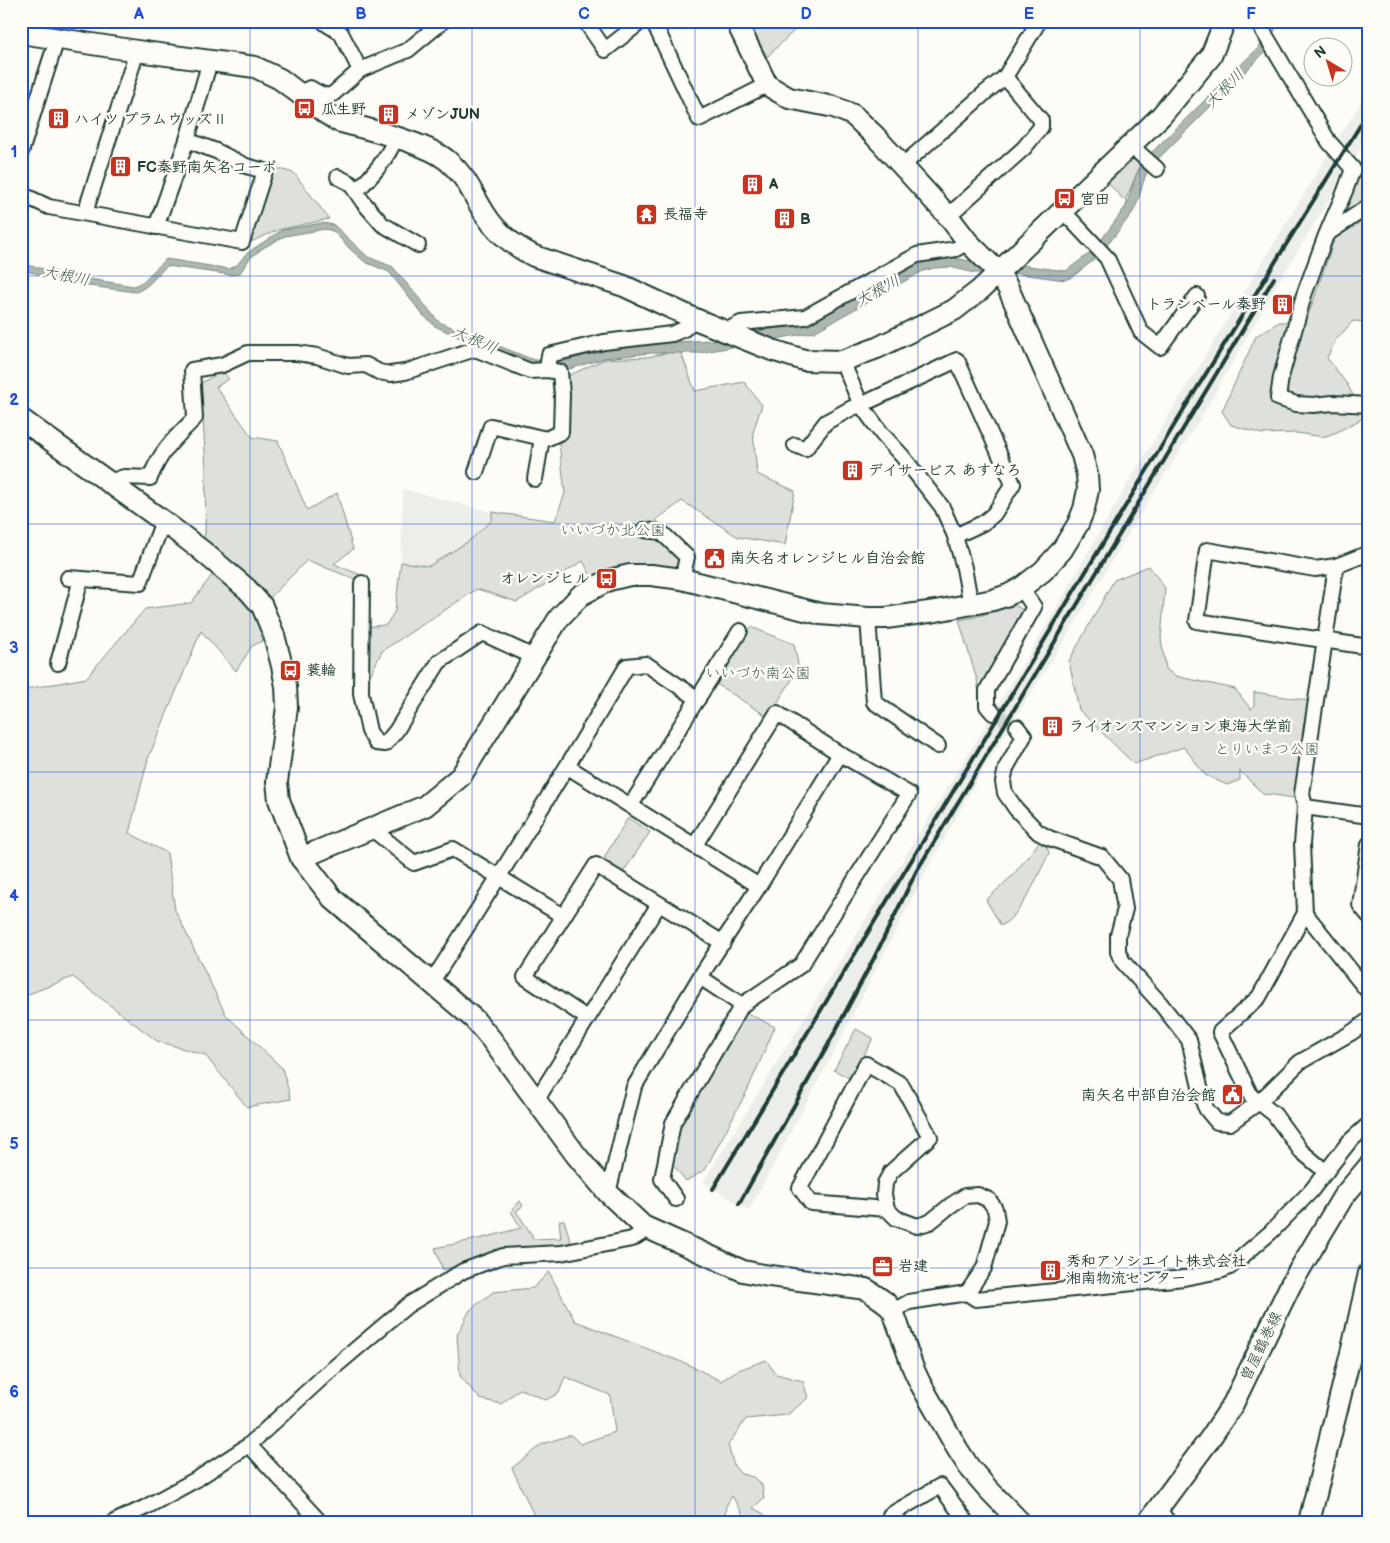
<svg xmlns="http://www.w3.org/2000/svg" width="1390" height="1543" font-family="'Balsamiq Sans','Klee One',sans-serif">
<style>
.built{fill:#eceee9}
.green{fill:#dde0db;stroke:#7e8e88}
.water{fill:#aeb8b1;stroke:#75877f}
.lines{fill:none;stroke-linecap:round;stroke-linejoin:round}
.street-tunnel{stroke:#d1d6d0;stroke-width:14;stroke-dasharray:14 7;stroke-linecap:butt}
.street-casing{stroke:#1f3d34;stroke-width:18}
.secondary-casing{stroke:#1f3d34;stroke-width:24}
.street{stroke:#fdfcf7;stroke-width:14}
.secondary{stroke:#fdfcf7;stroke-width:20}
.rail{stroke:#1f3d34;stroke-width:4}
.grid{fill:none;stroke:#1d4ed8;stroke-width:1;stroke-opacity:0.55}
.labels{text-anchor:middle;stroke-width:5;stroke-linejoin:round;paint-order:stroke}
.poi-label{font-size:15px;font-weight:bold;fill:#1f3d34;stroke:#fdfcf7;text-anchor:start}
.park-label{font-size:15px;fill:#455e55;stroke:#fdfcf7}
.street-label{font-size:15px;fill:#1f3d34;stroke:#fdfcf7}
.water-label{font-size:16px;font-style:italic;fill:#435c53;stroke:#fdfcf7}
.neatline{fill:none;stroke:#1d4ed8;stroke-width:2}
.grid-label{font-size:16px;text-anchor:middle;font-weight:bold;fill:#1d4ed8}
</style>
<rect width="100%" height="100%" fill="#fdfcf7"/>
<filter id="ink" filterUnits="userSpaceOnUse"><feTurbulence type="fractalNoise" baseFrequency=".02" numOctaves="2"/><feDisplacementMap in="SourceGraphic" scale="10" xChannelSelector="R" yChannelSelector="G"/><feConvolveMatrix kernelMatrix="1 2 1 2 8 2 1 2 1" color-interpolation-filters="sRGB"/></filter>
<g filter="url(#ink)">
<g class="built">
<path d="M1369 91V134L1274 290 1196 426 1148 501 1064 641 982 771 925 873 838 1044 749 1210 703 1182 966 758 1045 628 1129 481 1335 143Z"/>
<path d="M403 489 492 512V520L469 541 429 566 401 562Z"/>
</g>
<g class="green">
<path d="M748 21H801L802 23 767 57Z"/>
<path d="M1369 144V322L1353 321 1335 341 1327 358 1347 384 1365 417 1337 432 1323 437 1297 433 1262 434 1231 425 1222 411 1256 336 1279 322H1306L1365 150Z"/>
<path d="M1132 157 1140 166 1125 201 1106 181Z"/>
<path d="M272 167 294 173 329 219 278 230 246 244Z"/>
<path d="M680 350 695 391 744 382 762 405 753 432 757 474 795 491 785 545 738 537 682 501 656 520 659 523 658 527 682 559 681 566 677 568 679 572 593 580 583 561 517 602 477 589 382 651 361 694 359 581 307 560 262 606 274 635 252 646 236 671 201 631 148 759 129 833 167 853 175 910 226 1015 282 1068 291 1099 247 1107 205 1055 157 1041 73 977 21 997V690L86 678 145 609 191 603 219 566 201 550 205 533 206 470 201 383 222 371 229 379 216 387 252 437 278 441 307 510 337 493 353 549 334 564 368 578 363 627 386 625 395 611 401 562 429 566 469 541 492 520V512L555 521 565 493 552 383 605 359 647 357Z"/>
<path d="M1149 566 1165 588 1161 639 1166 669 1175 676 1235 689 1251 709 1254 706V692L1311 701 1294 798 1267 794 1264 795 1240 771V780L1227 785 1205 775 1184 747 1134 764 1079 710 1069 661 1114 580Z"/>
<path d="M1015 605 1026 612 981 693H979L977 680 959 620 975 617Z"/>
<path d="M751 627 794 644 799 669 768 717 715 683Z"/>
<path d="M628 818 650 832 622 874 605 864V856Z"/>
<path d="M1040 841 1046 844 1049 853C1037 877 1024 912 1001 926L986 900 1013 875Z"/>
<path d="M742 1005 747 1013 775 1027 748 1089 705 1170 686 1181 666 1156 673 1123Z"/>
<path d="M856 1029 873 1038 851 1079 834 1070Z"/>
<path d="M520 1201 523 1206 516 1211 532 1235 533 1239 561 1238 559 1221 564 1220 573 1249 502 1251 443 1270 435 1248 483 1238 521 1228 511 1211Z"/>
<path d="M549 1272 575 1321 687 1364 721 1381 736 1371 766 1360 776 1374 803 1381 808 1398 787 1415 746 1419 728 1445 734 1466 741 1474 753 1477 762 1485 764 1498 753 1508 764 1514 767 1522H744L742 1513 732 1496 726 1506 724 1522H537L512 1468 542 1444 571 1435 580 1444 615 1432 610 1395 565 1377 559 1393 546 1400 520 1389 501 1404 480 1399 460 1376 457 1335 470 1310 493 1292 533 1288Z"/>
</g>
<path class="water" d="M1269 21H1279L1264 53 1150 167C1141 181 1141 197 1133 212L1099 256 1072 277 1065 280 1020 274 975 273 950 267 934 268 923 271 814 332 699 353H651L605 358 566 370 533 366 458 337 435 326 422 314 389 272 365 262 350 249 333 231 325 229 285 236 263 248 250 258 240 273 232 275 167 266C157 274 150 287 136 292L89 286 21 270V264L89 279 134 286 142 282 166 259 229 269 237 265 245 255 253 249 282 230 322 223 334 225 368 257 393 267 439 322 534 360 565 361 605 350 649 343 715 340 808 321 912 264 926 259 946 256 979 263 1021 265 1066 271 1094 250 1126 206 1136 175 1150 154 1260 46Z"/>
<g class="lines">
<path class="street-tunnel" d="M993 713 1017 727"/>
<defs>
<g id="street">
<path d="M585 21 605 50 642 21"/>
<path d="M653 21 699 119 767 85"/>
<path d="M1257 21 1329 142 1353 169 1345 191 1326 235 1304 295 1281 377 1278 398 1296 404 1313 405 1333 403 1369 405"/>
<path d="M325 23 341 33 360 70"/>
<path d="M300 93 310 88C318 92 325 98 333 94L360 70 408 50 443 21"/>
<path d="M1130 145 1157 169"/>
<path d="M21 152 57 39"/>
<path d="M902 166 986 92 1005 77 1039 21"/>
<path d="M338 177 350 183 363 202 382 224 418 245"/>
<path d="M356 191C373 176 387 158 396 138"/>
<path d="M21 194 49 207 242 242 265 171 246 166 216 151 187 140"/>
<path d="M1063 211 1107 258 1141 332 1160 347 1197 296"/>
<path d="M85 213 137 51"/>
<path d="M948 216 1024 148 1041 127V120L1005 77"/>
<path d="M156 227 187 140 210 61"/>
<path d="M1327 234 1369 206"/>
<path d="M725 331 741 323 805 317 917 255 956 249 968 242"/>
<path d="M842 361 861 405 882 434 903 457 942 507 955 536 964 568 971 605"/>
<path d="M547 370 549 355 604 342 672 334 684 329 695 319"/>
<path d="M795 445 805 449 826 422 852 408 861 405 957 360 1013 484 994 514 983 523 955 536"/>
<path d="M535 479 542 438"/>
<path d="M109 482 124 477 150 478C161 450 175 438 195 418L192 370 222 365 248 353H297L317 356 348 366 366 365 379 372 390 374 405 372 475 349 530 371 547 370 560 372 562 394 561 432 546 439 491 426 476 472"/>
<path d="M644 530 661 532 687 557 682 579"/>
<path d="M1369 553 1336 566 1315 569 1207 550 1197 621 1369 647"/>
<path d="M68 578 140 583 163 521"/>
<path d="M362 583 361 694 369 731 376 743 385 744 396 731 439 662 482 633 534 657"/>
<path d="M868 618 874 702 938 746"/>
<path d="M58 663 81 579"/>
<path d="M993 713 987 706V690L1034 607 1021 588"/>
<path d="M1017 727 1024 736 1006 768 1003 782 1005 793 1016 809 1038 832 1049 838 1102 857 1120 879 1125 909 1118 935V952L1123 962 1160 1003 1189 1040 1204 1104 1207 1110 1217 1122 1230 1123 1259 1102 1300 1062 1351 1033 1369 1020"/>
<path d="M568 767 759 886"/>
<path d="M631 805 740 631"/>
<path d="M1305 807 1369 816"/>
<path d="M371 828 414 863 453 849 563 916"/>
<path d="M1369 844 1360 905 1369 916"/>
<path d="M1305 913 1369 993"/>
<path d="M700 977 742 1005"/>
<path d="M431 983C498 879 564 773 627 666L646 664 698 699"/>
<path d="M587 1018 525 977 596 865 723 943"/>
<path d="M536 1101 659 904"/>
<path d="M1326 1172 1301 1151 1274 1114 1251 1096 1220 1032 1259 997 1305 913 1302 844 1305 807 1302 794 1336 566"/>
<path d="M608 1193 634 1087 700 977 759 886 840 754"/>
<path d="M676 1199 662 1179 673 1123 742 1005 801 965 909 794 840 754 777 713 695 845"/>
<path d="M887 1209 811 1203 800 1188 866 1064 901 1084 930 1137 891 1172 885 1183 884 1195 887 1209 896 1218 917 1226 930 1222 951 1205 965 1196 978 1195 989 1200 995 1209 997 1221 984 1268 967 1293 909 1302 893 1311"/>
<path d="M967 1293 976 1299 1184 1278 1220 1271 1230 1267 1271 1232 1311 1191 1349 1142 1369 1124"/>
<path d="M249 1445 320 1522"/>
<path d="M1158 1508 1168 1522"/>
<path d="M114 1522 146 1507 197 1479 249 1445 324 1376 408 1305 463 1271 503 1256 561 1253 632 1239 648 1229"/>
<path d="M894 1522 890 1515 940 1486 967 1522"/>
</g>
<g id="secondary">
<path d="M21 33 137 51 255 67 280 79 325 113 338 121C368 130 426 142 448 161 468 178 472 194 485 214 497 233 514 246 534 256L624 286 695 319 772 350 804 360 842 361 877 348 954 310 980 290 1161 116 1211 56 1225 21"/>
<path d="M21 419 163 521 201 550 247 589 262 606 274 635 282 666 286 686 287 707 277 782 279 800 301 858 333 899 474 1019 491 1039 576 1155 608 1193 643 1226 743 1271 763 1275 866 1289 885 1302 893 1311 913 1368 920 1383 958 1450 969 1467 988 1489 1020 1522"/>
<path d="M301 858 425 806 461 776 559 618 581 595 609 580 630 575H651L682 579 821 614 868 618H886L936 611 993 600 1008 595 1021 588 1043 571 1062 550 1078 524 1084 509 1088 490 1087 474 1082 455 1008 288 999 273 968 242 948 216 875 136 853 115 834 107 789 98 767 85 736 21"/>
<path d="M1148 1522 1209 1440 1233 1404 1291 1284 1343 1197 1369 1166"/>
<path d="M1309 1522 1353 1345 1369 1273"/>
</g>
</defs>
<use href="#street" class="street-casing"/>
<use href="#secondary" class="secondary-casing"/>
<use href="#street" class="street"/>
<use href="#secondary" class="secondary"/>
<g class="rail">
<path d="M713 1189 1184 409 1369 111"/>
<path d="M739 1204 828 1045 874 958 916 872 1274 278"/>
</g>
</g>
</g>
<path class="grid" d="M250 21V1522M472 21V1522M695 21V1522M918 21V1522M1140 21V1522M21 276H1369M21 524H1369M21 772H1369M21 1020H1369M21 1268H1369"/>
<defs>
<symbol id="bus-square" viewBox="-11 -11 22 22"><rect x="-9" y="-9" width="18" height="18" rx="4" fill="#c8321e" stroke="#fdfcf7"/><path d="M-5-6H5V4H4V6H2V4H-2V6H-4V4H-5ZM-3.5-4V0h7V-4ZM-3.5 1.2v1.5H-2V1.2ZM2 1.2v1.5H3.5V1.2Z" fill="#fff"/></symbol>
<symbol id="building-square" viewBox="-11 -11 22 22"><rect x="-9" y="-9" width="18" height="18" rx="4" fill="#c8321e" stroke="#fdfcf7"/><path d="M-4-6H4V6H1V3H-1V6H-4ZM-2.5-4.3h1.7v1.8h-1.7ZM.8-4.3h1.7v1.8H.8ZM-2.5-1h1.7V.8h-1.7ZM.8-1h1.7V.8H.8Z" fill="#fff"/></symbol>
<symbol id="temple-square" viewBox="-11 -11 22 22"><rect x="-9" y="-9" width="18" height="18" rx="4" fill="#c8321e" stroke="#fdfcf7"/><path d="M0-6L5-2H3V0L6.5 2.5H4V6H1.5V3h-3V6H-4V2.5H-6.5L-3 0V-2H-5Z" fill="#fff"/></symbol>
<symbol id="civic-square" viewBox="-11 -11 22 22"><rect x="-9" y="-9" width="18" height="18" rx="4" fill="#c8321e" stroke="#fdfcf7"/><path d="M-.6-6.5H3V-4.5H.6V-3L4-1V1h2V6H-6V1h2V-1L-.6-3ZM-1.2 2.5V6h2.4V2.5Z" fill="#fff"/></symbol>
<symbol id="office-square" viewBox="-11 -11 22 22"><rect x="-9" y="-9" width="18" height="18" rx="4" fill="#c8321e" stroke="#fdfcf7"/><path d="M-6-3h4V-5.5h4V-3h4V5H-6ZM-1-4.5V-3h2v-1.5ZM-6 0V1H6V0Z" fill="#fff"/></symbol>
</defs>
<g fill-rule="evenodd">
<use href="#bus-square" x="292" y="96" width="25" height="25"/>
<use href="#building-square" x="376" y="102" width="25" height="25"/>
<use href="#building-square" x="46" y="106" width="25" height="25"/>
<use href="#building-square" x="108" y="154" width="25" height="25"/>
<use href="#building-square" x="740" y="172" width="25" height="25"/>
<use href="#bus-square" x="1052" y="186" width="25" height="25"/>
<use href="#temple-square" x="634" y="202" width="25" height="25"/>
<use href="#building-square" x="772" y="206" width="25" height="25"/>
<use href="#building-square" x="1270" y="292" width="25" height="25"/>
<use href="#building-square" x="840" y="458" width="25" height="25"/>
<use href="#civic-square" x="702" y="546" width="25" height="25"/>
<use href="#bus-square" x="594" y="566" width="25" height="25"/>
<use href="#bus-square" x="278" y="658" width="25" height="25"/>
<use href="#building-square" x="1040" y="714" width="25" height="25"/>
<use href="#civic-square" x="1220" y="1082" width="25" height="25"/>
<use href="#office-square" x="870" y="1254" width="25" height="25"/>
<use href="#building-square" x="1038" y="1258" width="25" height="25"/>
</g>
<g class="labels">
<g class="poi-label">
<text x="321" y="114">瓜生野</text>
<text x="405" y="119">メゾンJUN</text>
<text x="74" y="124">ハイツ プラムウッズⅡ</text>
<text x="137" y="172">FC秦野南矢名コーポ</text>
<text x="769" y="189">A</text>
<text x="1080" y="204">宮田</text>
<text x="663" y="219">長福寺</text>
<text x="800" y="224">B</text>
<text x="1266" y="309" text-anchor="end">トランベール秦野</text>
<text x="868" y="475">デイサービス あすなろ</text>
<text x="730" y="563">南矢名オレンジヒル自治会館</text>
<text x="590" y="583" text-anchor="end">オレンジヒル</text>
<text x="306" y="675">蓑輪</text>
<text x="1069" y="731">ライオンズマンション東海大学前</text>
<text x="1216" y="1100" text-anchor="end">南矢名中部自治会館</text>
<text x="1066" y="1266">秀和アソシエイト株式会社<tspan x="1066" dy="17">湘南物流センター</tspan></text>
<text x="898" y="1271">岩建</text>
</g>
<g class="park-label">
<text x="613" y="535">いいづか北公園</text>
<text x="758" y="678">いいづか南公園</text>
<text x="1267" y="754">とりいまつ公園</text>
</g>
<g class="street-label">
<text transform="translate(1261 1346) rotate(-64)" y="5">曽屋鶴巻線</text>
</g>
<g class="water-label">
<text transform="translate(1224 88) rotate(-45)" y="6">大根川</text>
<text transform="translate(66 275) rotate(11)" y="6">大根川</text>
<text transform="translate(877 290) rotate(-29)" y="6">大根川</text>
<text transform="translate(475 339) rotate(23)" y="6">大根川</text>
</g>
</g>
<rect width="1390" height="1543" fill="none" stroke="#fdfcf7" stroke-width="55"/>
<g transform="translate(1328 62) rotate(322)"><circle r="24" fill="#fdfcf7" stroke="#a4b0a9"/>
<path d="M0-4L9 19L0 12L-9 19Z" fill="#c8321e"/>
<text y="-8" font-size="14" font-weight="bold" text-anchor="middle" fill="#1f3d34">N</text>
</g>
<rect x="28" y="28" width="1334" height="1488" class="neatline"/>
<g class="grid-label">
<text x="139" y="19">A</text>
<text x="361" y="19">B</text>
<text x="584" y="19">C</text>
<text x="806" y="19">D</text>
<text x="1029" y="19">E</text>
<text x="1251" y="19">F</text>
<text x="14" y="157">1</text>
<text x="14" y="405">2</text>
<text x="14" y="653">3</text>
<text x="14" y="901">4</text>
<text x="14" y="1149">5</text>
<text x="14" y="1397">6</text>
</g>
</svg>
